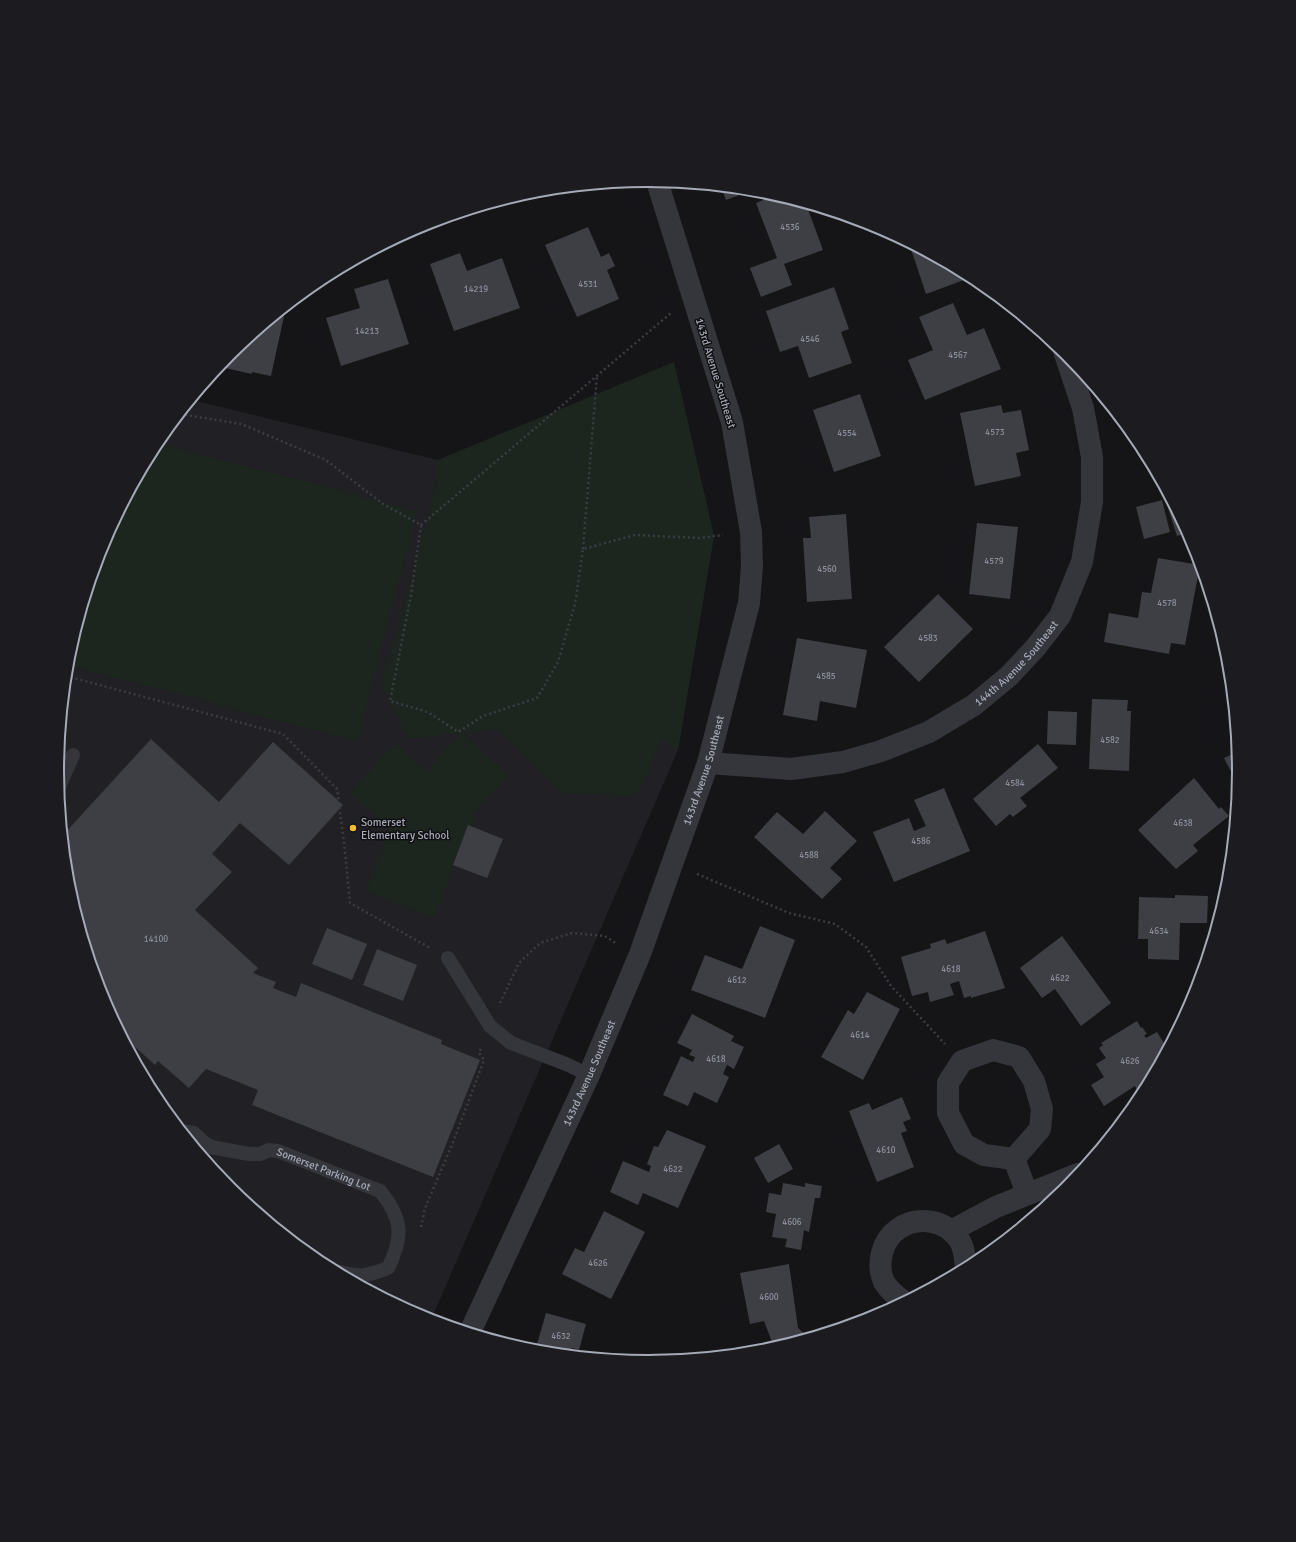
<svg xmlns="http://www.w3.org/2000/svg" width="1296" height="1542" font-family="Signika,sans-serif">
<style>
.built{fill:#212024}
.green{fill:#1c251e}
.building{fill:#3e3f44}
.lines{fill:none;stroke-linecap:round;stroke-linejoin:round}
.path{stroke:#3b3d43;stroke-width:2.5;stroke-dasharray:2 3;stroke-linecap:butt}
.lane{stroke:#35363c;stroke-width:14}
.street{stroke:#35363c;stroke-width:22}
.poi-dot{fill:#febf25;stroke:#100f12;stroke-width:1.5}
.labels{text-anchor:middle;stroke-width:3;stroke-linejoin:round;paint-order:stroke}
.number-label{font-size:9px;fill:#8b8f9b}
.street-label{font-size:11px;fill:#a5aab8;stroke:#100f12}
.poi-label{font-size:11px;fill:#a5aab8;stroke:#100f12;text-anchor:start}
.rim{fill:none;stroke:#a5aab8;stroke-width:2}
</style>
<rect width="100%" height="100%" fill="#151417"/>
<path class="built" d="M674 362 714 536 678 750 431 1320 422 1317 319 1262 230 1189 156 1099 102 997 68 886 57 771 68 655 102 545 157 442 192 400 438 460Z"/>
<g class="green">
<path d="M674 362 714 536 678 750 662 740 637 796 562 793 498 729 463 733 509 776 477 810 434 918 366 891 390 829 350 793 395 743 426 771 461 733 409 739 382 685 438 480V460Z"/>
<path d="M157 443 417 511 357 741 67 665 68 655 102 545Z"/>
</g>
<g class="building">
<path d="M721 187 738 189 753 190 726 200Z"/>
<path d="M776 195 806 204 823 250 784 264 792 285 761 297 750 268 777 258 756 203Z"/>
<path d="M588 227 601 257 609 253 615 266 607 270 619 299 577 317 545 245Z"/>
<path d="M909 243 972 277 926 294Z"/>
<path d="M460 253 467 271 502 258 520 308 454 331 430 264Z"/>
<path d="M388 279 409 344 341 366 326 318 360 308 354 289Z"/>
<path d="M834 287 849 329 841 332 852 363 809 378 798 346 780 352 766 311Z"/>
<path d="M953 303 967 335 984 328 1001 369 925 400 908 360 933 350 919 317Z"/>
<path d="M286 307 271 376 252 372V374L225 368 228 356 230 353Z"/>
<path d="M860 394 881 456 834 472 813 410Z"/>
<path d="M1001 405 1003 413 1021 410 1029 450 1016 453 1021 476 975 486 960 413Z"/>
<path d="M1160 483H1161L1188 533 1177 536Z"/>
<path d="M1162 500 1170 532 1144 539 1136 507Z"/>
<path d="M846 514 852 599 807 602 803 538H811L809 517Z"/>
<path d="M977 523 1018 527 1010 599 969 594Z"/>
<path d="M1158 558 1200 565 1185 645 1171 643 1169 654 1104 642 1109 613 1138 618 1142 592 1151 593Z"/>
<path d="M938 594 973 629 919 682 884 647Z"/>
<path d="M797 638 867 650 856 708 820 701 817 721 783 715Z"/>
<path d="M1092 699 1128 700 1127 711H1131L1129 771 1089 769Z"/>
<path d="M1048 711 1077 712 1076 745 1047 744Z"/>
<path d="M151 739 219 802 273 742 343 805 289 865 240 823 212 854 232 872 195 910 258 968 253 973 276 982 273 988 296 997 301 983 442 1040 441 1044 480 1060 433 1177 252 1105 258 1090 206 1069 189 1088 158 1061 155 1065 123 1036 102 997 68 886 63 835Z"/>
<path d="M1038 744 1058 768 1020 798 1027 806 1013 817 1010 814 996 826 973 799Z"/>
<path d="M1237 752 1239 771 1238 785 1224 758Z"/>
<path d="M1194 778 1219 809 1221 807 1229 816 1193 845 1198 851 1176 869 1138 830Z"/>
<path d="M944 788 970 851 894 882 873 832 909 818 914 831 926 826 914 800Z"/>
<path d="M825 811 857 841 830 868 842 879 822 899 754 837 777 812 803 834Z"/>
<path d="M468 825 503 839 487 878 453 865Z"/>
<path d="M1175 895 1208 896 1207 923H1180L1179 960 1148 959V939H1138L1139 897 1175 898Z"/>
<path d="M760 926 795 940 765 1018 691 990 705 955 742 969Z"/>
<path d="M327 928 367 944 352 980 312 964Z"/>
<path d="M985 931 1005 988 971 998V996L964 998 959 981 950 984 954 995 930 1002 928 992 912 996 901 957 931 948 930 944 945 939 947 944Z"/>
<path d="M1062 936 1111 1003 1081 1026 1055 989 1042 998 1020 968Z"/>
<path d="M377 949 417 965 403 1001 363 985Z"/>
<path d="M867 992 900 1009 863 1080 821 1057 848 1010 854 1014Z"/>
<path d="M692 1014 734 1036 731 1041 744 1047 734 1069 727 1065 723 1074 729 1077 717 1103 694 1092 688 1106 663 1095 681 1056 693 1062 695 1057 689 1055 692 1050 677 1043Z"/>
<path d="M1137 1021 1141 1028 1142 1027 1147 1034 1144 1035 1146 1038 1157 1032 1167 1048 1146 1086 1138 1092 1135 1086 1104 1106 1091 1085 1104 1077 1096 1064 1106 1058 1099 1048 1103 1045 1101 1043Z"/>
<path d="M902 1097 911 1119 903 1122 907 1131 901 1133 914 1167 877 1182 849 1111 869 1103 872 1110Z"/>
<path d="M667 1130 706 1146 678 1208 643 1193 638 1205 610 1192 623 1161 649 1172 651 1166 647 1164 654 1146 658 1147Z"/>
<path d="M779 1144 793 1169 768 1183 754 1158Z"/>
<path d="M783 1183 805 1187V1183L822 1186 820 1198H815L809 1232 804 1230 801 1250 785 1247 787 1239 772 1237 776 1214 766 1212 769 1193 781 1195Z"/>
<path d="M604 1211 645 1232 611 1299 562 1274 575 1248 584 1252Z"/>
<path d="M789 1264 798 1328 808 1337 774 1347 764 1321 750 1324 740 1273Z"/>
<path d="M546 1313 586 1324 579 1350 572 1348 571 1354 535 1351Z"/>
</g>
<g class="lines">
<g class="path">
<path d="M180 414 241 424 326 460 383 504 421 525 411 595 390 701 428 712 458 732 483 716 537 698 558 662 575 604 583 549 635 535 699 538 723 535"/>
<path d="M421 525 671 313"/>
<path d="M583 549 597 376"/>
<path d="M66 676 283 734 337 789 344 842 350 903 430 948"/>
<path d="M697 874 789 913 835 924 866 947 891 986 945 1044"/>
<path d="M500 1003 519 963 540 943 572 933 605 936 617 944"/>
<path d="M421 1227 425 1208 452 1145 484 1060 479 1053 482 1046"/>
</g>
<g class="lane">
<path d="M59 787 73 755"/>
<path d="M448 958 490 1026 511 1043 566 1064 589 1075"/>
<path id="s1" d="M182 1131 194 1133 202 1141 211 1147 249 1154H260L269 1150 278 1151 380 1191C402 1217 404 1237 388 1268 365 1277 360 1277 336 1271"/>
</g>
<g class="street">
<path id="s2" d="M708 763 791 769 843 762 881 751 929 732 974 705 1009 676 1036 647 1060 616 1082 562 1092 502V457L1083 408 1064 351"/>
<path d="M1014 1159 984 1155 964 1144 948 1113V1083L962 1061 993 1050 1019 1057 1034 1081 1042 1109 1040 1129 1014 1159 1027 1193"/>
<path d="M951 1231 996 1207 1078 1174"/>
<path d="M903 1301C896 1296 889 1290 884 1282 876 1264 882 1240 898 1229 918 1215 947 1220 960 1241 965 1250 965 1259 966 1268"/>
<path id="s3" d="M470 1332 589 1075 640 954 708 763 749 603 752 566 751 532 732 422 657 181"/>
</g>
</g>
<circle class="poi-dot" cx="353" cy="828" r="4"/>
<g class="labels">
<g class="number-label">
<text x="790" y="230">4536</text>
<text x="588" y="287">4531</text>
<text x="476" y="292">14219</text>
<text x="367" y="334">14213</text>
<text x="810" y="342">4546</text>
<text x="958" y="358">4567</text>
<text x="995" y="435">4573</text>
<text x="847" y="436">4554</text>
<text x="994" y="564">4579</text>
<text x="827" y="572">4560</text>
<text x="1167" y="606">4578</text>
<text x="928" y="641">4583</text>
<text x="826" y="679">4585</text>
<text x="1110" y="743">4582</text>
<text x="1015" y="786">4584</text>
<text x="1183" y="826">4638</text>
<text x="921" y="844">4586</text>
<text x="809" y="858">4588</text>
<text x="1159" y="934">4634</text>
<text x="156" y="942">14100</text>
<text x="951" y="972">4618</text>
<text x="1060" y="981">4622</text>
<text x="737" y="983">4612</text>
<text x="860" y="1038">4614</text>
<text x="716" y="1062">4618</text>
<text x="1130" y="1064">4626</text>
<text x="886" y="1153">4610</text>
<text x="673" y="1172">4622</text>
<text x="792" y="1225">4606</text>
<text x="598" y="1266">4626</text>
<text x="769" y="1300">4600</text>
<text x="561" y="1339">4632</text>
</g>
<g class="street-label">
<text transform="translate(716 373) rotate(73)" y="4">143rd Avenue Southeast</text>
<text dy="4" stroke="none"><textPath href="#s2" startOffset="339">144th Avenue Southeast</textPath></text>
<text dy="4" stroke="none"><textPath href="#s3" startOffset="609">143rd Avenue Southeast</textPath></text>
<text dy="4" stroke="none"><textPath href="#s3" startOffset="285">143rd Avenue Southeast</textPath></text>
<text dy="4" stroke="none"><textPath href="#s1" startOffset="152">Somerset Parking Lot</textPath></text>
</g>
<g class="poi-label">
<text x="361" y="826">Somerset<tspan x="361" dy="13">Elementary School</tspan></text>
</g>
</g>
<path d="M0 0H1296V1542H0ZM64 771a584 584 0 1 1 1168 0a584 584 0 1 1-1168 0Z" fill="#1c1b1f" fill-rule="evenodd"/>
<path class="rim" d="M64 771a584 584 0 1 1 1168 0a584 584 0 1 1-1168 0Z"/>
</svg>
